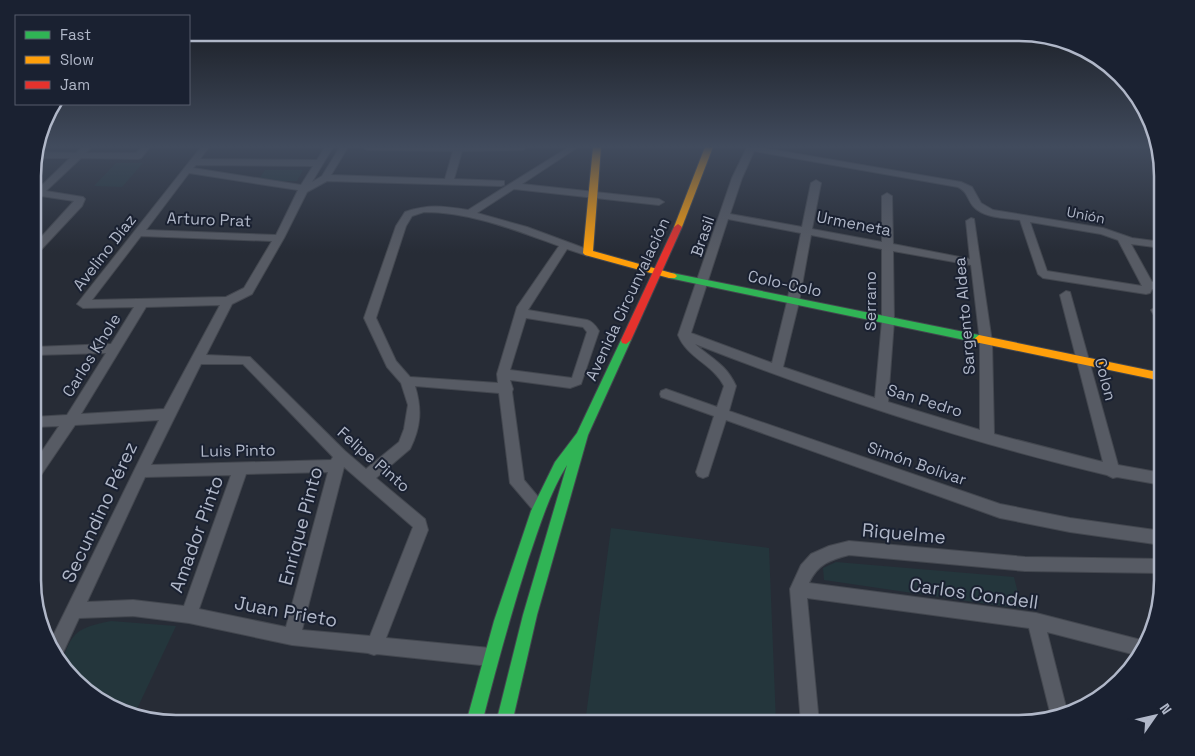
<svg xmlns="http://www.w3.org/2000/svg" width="1195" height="756" font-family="'Space Grotesk',sans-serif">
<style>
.green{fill:#24363c}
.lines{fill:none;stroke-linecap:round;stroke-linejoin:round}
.street-casing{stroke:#43474f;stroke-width:2}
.fast-casing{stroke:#43474f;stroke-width:2}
.slow-casing{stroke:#43474f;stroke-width:2}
.jam-casing{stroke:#43474f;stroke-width:2}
.street{fill:#575b64;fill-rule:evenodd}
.fast{fill:#30b455;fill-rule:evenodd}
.slow{fill:#ff9f0a;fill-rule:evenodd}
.jam{fill:#e5322d;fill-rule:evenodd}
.labels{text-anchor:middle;stroke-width:4;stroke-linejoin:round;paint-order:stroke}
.far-street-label{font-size:14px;fill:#b0b7c8;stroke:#1a2131}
.street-label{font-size:16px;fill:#b0b7c8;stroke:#1a2131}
.near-street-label{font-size:19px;fill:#b0b7c8;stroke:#1a2131}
.rim{fill:none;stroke:#b0b7c8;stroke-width:2.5}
</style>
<rect width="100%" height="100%" fill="#272c36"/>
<g class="green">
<path d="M116 163H143L122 187 94 186Z"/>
<path d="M265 170H303L297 181H258Z"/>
<path d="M611 528 769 548 776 723H585Z"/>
<path d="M836 562 1014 577 1022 609 824 580 823 568Z"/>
<path d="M111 621 176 626 136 711 96 699 61 664C72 631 77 628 111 621Z"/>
</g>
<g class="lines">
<defs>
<g id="street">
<path d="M82 147H91L86 153H136L142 147H150L141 158 138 159 81 158 46 191 83 197 85 199 82 206 38 253 34 254V245L74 201 34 195V189L37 190 70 158H35V152L76 153Z"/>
<path d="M201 147H209L200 159 317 160 325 147H333L312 182 322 176 340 147H348L331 175 445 179 453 151 367 150 363 147H527L523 150 462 151 454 179 504 181V185L501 186 327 181 307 192 284 238 252 294 232 304 206 355 250 357 345 451 366 469 399 442 404 429 408 405 401 383 387 367 364 318 396 226 405 212C428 204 443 206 468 210L569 147H578L522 184 659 199 664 202 659 205 514 189 477 213 527 227 592 251 593 253 588 256 567 249 528 310 587 320C593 322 596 326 599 331L581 384 570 388 510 380 513 389 512 392 524 480 545 505 543 510 538 511 533 510 510 483 499 393 415 386C422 409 421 427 410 449L376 478 425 519 428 530 386 638 490 648 496 651 499 657 496 663 490 666 377 654 374 655 368 653 292 645 189 623 133 616 79 618 60 659 57 660 50 642 159 420 75 425 39 478 34 480V463L59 426 34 427V417L67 415 106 353 34 355V347L111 344 134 307 83 308 77 304ZM196 165 313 166 301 185 193 168ZM189 173 298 190 276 235 146 230ZM424 212C471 212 515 230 559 246L517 307 497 374 498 383 410 377 396 361 376 318 406 226 412 216ZM141 236 272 241 244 288 226 297 92 300ZM220 305 164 409 81 414 146 307ZM526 318 583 327 587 332 572 378 510 370ZM201 364H243L333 457 331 460 151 465ZM344 467 413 527 370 636 302 630ZM328 472 286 627 199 609 246 474ZM231 475 184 606 133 600 87 602 145 477Z"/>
<path d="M747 147H758L961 182 972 187 981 203 993 210 1103 228 1132 238 1162 242V248L1131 244 1152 282H1162V290L1152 289 1150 293 1146 294 1043 278 1038 274 1020 220C1006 218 983 218 973 206 967 199 968 192 958 187L754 151 742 178 730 214 802 227 811 183 816 180 821 183 812 229 882 242V196L887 193 892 196 893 244 970 259 966 221 971 218 974 219 992 342 994 434 1103 462 1060 295 1066 291 1070 292 1118 465 1162 473V485L1117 477 1113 478 1107 475C967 442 828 396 695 344 712 359 726 364 736 386L729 411 1000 504 1070 518 1162 531V545L1070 532 1000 518 726 420 708 476 703 478 698 476 696 472 714 416 661 397 660 394 661 391 666 389 717 407 724 386C713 364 687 358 678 335L732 178ZM728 219 801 233 787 302 772 363 691 333ZM1030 222 1101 234 1118 240 1142 286 1047 271ZM811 235 882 249V321L875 398 783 367 799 302ZM893 251 971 265 980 342V430L888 402 894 321Z"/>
<path d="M1157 306 1162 309V323L1158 322 1151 310Z"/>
<path d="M849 541 1025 557 1162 559V573L1025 571 849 555C830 560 818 564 809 583L1036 613 1145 641 1140 656 1047 632 1067 711 1051 716 1029 628 807 598 819 723H801L790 589 801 565 811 554 829 546Z"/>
</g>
<g id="fast">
<path d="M672 273 979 335 984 339 979 343 669 278 667 276 669 274Z"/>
<path d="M626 336 631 340 588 435 537 615 512 723H496L523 615 567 465C549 494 539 528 528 560 511 614 496 668 482 723H466L494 621 531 511 555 462 577 433 621 340Z"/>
</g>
<g id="slow">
<path d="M593 147H601L593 251 675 274 677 276 675 278H669L585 255 583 253Z"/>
<path d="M705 147H713L682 227 678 230 675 229 674 227Z"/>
<path d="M979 335 1162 373V381L975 342 974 339Z"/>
</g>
<path id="jam" d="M678 224 682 227 631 340 626 344 622 343 621 340 674 227Z"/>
</defs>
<use href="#street" class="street-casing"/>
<use href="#fast" class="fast-casing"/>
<use href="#slow" class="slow-casing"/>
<use href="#jam" class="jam-casing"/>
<use href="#street" class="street"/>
<use href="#fast" class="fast"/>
<use href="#slow" class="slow"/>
<use href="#jam" class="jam"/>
</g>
<linearGradient id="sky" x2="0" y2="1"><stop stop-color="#15181e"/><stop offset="0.58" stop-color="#414b5d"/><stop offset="1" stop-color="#414b5d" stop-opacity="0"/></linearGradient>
<rect width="1195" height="253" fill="url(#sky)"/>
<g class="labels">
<g class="far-street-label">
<text transform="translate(1086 215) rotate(11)" y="5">Unión</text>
</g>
<g class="street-label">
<text transform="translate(209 219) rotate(2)" y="6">Arturo Prat</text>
<text transform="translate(854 223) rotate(11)" y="6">Urmeneta</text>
<text transform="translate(702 236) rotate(-71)" y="6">Brasil</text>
<text transform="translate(104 252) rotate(-52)" y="6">Avelino Díaz</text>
<text transform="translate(785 283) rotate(12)" y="6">Colo-Colo</text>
<text transform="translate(627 299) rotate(-65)" y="6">Avenida Circunvalación</text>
<text transform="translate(870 301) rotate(-90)" y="6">Serrano</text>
<text transform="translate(964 316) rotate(-95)" y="6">Sargento Aldea</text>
<text transform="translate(91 355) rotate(-58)" y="6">Carlos Khole</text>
<text transform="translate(1106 379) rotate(75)" y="6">Colon</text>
<text transform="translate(925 400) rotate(17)" y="6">San Pedro</text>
<text transform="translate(238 450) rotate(-1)" y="6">Luis Pinto</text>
<text transform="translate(374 459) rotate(41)" y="6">Felipe Pinto</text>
<text transform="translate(917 463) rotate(19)" y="6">Simón Bolívar</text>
</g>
<g class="near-street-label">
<text transform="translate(99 512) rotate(-65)" y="7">Secundino Pérez</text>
<text transform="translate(300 526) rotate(-75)" y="7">Enrique Pinto</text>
<text transform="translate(904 533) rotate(5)" y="7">Riquelme</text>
<text transform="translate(196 534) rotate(-70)" y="7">Amador Pinto</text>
<text transform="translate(974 593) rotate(8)" y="7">Carlos Condell</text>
<text transform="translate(286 611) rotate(10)" y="7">Juan Prieto</text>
</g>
</g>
<path d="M0 0H1195V756H0ZM176 41H1019A135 135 0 0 1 1154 176V580A135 135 0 0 1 1019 715H176A135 135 0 0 1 41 580V176A135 135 0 0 1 176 41Z" fill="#1a2131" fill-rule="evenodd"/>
<path class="rim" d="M176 41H1019A135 135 0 0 1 1154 176V580A135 135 0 0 1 1019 715H176A135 135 0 0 1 41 580V176A135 135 0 0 1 176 41Z"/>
<rect x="15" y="15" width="175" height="90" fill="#1a2131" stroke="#565d6d"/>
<rect x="25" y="31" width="25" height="8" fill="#30b455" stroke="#565d6d"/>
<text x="60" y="40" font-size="15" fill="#b0b7c8">Fast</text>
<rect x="25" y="56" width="25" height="8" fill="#ff9f0a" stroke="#565d6d"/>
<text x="60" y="65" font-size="15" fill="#b0b7c8">Slow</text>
<rect x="25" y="81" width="25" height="8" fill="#e5322d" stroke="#565d6d"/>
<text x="60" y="90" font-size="15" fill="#b0b7c8">Jam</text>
<g transform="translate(1155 716) rotate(56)" stroke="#1a2131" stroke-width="4" paint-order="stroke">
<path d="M0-4L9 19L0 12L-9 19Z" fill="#b0b7c8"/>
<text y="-8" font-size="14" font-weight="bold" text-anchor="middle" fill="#b0b7c8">N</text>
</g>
</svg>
